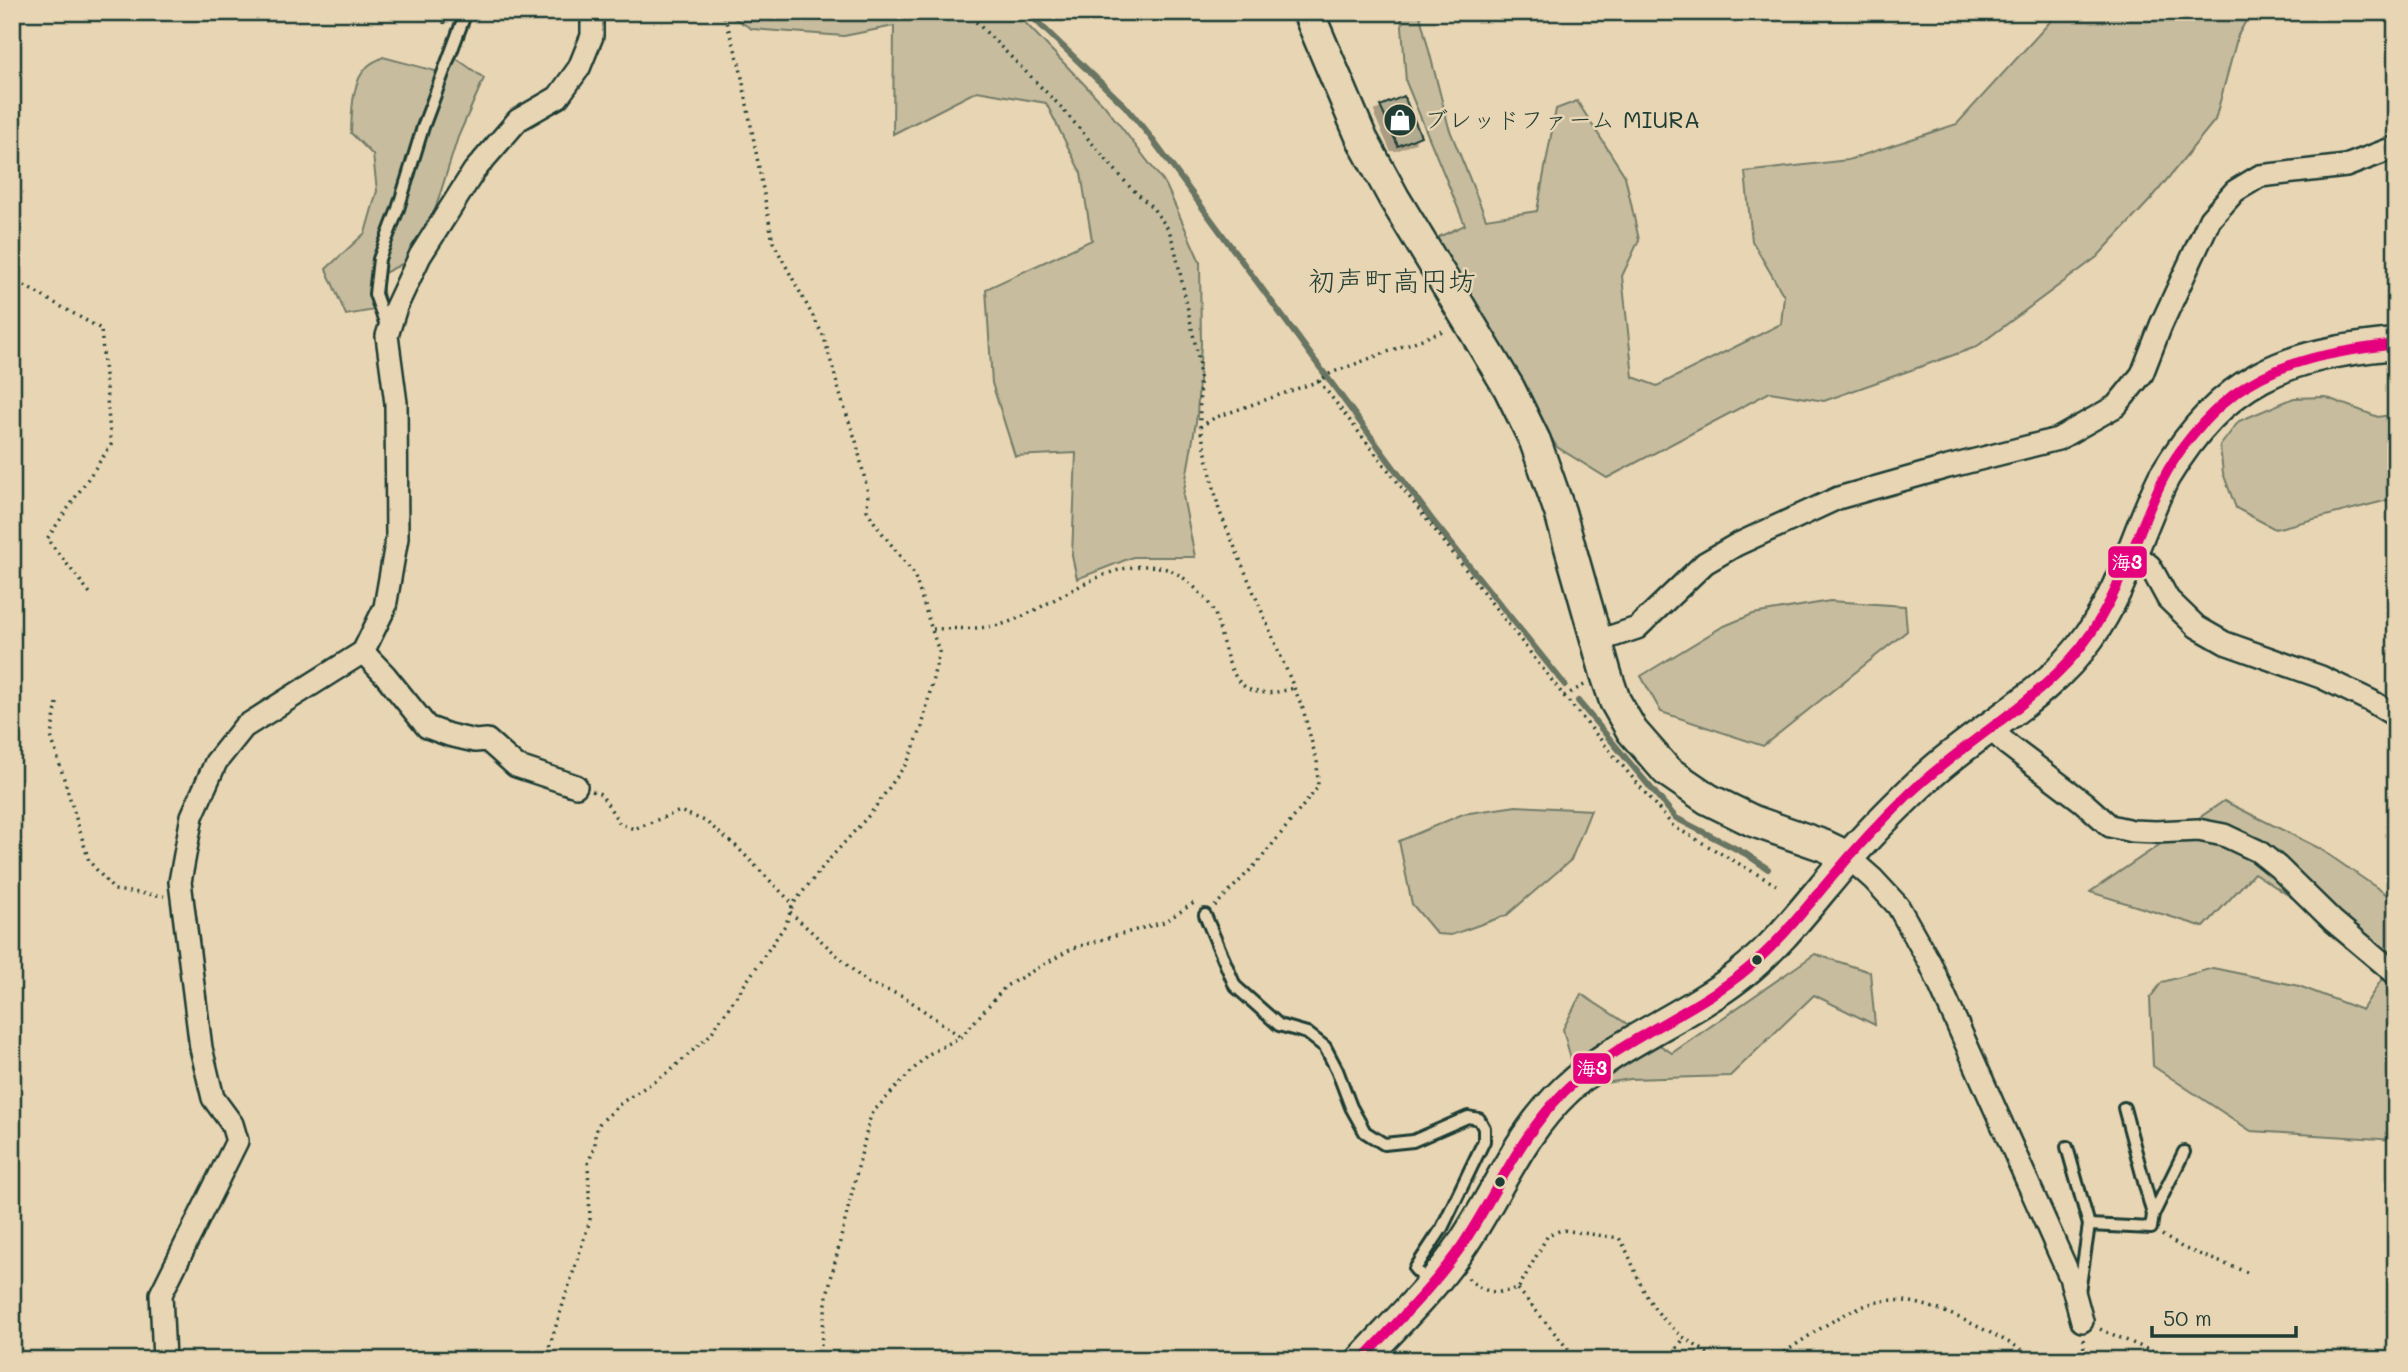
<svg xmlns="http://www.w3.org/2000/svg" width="2408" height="1372" font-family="Mali,'Klee One',sans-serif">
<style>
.green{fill:#c7bc9e;stroke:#737c69;stroke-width:2}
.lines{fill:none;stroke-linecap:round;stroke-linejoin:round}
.stream{stroke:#687462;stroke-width:6}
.building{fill:#b1ab90;stroke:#1f3d34;stroke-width:2;filter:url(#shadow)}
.lane-casing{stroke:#1f3d34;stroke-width:16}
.street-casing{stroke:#1f3d34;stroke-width:26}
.secondary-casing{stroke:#1f3d34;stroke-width:35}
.path{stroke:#1f3d34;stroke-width:3.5;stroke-dasharray:2 5;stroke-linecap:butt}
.lane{stroke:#e8d5b3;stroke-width:10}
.street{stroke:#e8d5b3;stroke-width:21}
.secondary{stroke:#e8d5b3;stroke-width:30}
.bus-1-casing{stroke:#e8d5b3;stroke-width:16}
.bus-1{stroke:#e5007d;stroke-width:10}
.bus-dot{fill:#1f3d34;stroke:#e8d5b3;stroke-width:2.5}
.labels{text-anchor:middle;stroke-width:5;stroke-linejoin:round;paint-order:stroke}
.poi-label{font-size:24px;fill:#1f3d34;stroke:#e8d5b3;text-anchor:start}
.quarter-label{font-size:28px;fill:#1f3d34;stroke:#e8d5b3}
.line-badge{stroke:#e8d5b3;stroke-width:2.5}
.badge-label{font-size:19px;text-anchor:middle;font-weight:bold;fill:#fff}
</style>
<defs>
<filter id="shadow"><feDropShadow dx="-6" dy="6" stdDeviation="0" flood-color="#0004"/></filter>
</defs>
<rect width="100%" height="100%" fill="#e8d5b3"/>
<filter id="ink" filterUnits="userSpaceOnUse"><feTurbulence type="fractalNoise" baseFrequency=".0143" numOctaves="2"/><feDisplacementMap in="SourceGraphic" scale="14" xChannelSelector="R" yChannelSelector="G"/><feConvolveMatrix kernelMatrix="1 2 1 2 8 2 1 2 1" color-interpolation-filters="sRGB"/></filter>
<g filter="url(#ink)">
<g class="green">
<path d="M724 12H1015L1104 105 1166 185 1200 262 1201 344 1197 416 1183 496 1195 557H1133L1077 579 1072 556 1076 453 1015 456 992 383 986 289 1092 240 1081 173 1046 103 977 91 893 134 894 26 844 36 752 29Z"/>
<path d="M1401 12H1419L1449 128 1486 219 1537 211 1556 109 1577 101 1625 176 1639 240 1622 276 1633 377 1657 386 1781 324 1784 296 1752 241 1745 172 1848 160 1957 124 2059 12H2251L2238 35 2215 120 2152 198 2097 257 1976 347 1824 401 1770 392 1607 478 1557 447 1432 240 1465 225 1406 82Z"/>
<path d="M447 52 484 78 458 137 435 210 426 252 380 275 386 308 346 315 326 269 365 233 377 191 373 155 351 133C352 113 351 81 368 66 372 62 379 60 383 57L439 72Z"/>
<path d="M2325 397 2378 417 2396 414V498L2275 529 2236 508 2223 473 2220 446 2239 421 2294 398Z"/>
<path d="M1830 601 1905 606 1907 631 1763 746 1661 712 1641 676 1722 627 1753 614Z"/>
<path d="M2224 801 2319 848 2396 901V1140L2251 1131 2153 1066 2150 998 2162 982 2213 968 2299 986 2362 1010 2392 963 2254 873 2204 927 2090 892Z"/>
<path d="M1516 806 1591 810 1571 860 1507 915 1451 935 1437 934 1412 904 1399 841 1463 814Z"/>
<path d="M1815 954 1870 972 1875 1025 1814 995 1730 1076 1630 1079 1593 1085 1574 1071 1563 1029 1581 994 1672 1053Z"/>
</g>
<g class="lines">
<g class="stream">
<path d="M1027 12 1125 106 1149 135 1433 521 1565 685"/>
<path d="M1578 701 1676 818 1746 854 1768 869"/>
</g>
</g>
<path class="building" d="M1404 96 1421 136 1398 146 1380 106Z"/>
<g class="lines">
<defs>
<g id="lane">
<path d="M387 328 375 294 379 259 398 209 423 127 466 12"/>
<path d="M1205 915 1235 986 1279 1025 1307 1033 1325 1047 1337 1070 1351 1107 1365 1132 1384 1144 1413 1141 1468 1117 1479 1119 1484 1128V1141L1442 1228 1415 1269 1430 1284"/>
<path d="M2124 1108 2153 1215"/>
<path d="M2067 1147 2089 1225"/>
<path d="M2079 1292 2089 1225 2151 1228 2153 1215 2184 1152"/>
</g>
<g id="street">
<path d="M2132 551 2150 566 2168 599 2197 627 2225 643 2321 677 2371 701 2396 716"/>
<path d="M1598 641 1637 628 1705 563 1736 545 1838 498 1948 467 2058 439 2116 406 2142 374 2161 325 2210 219 2235 191 2260 176 2346 166 2396 147"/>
<path d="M363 652 385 675 427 727 449 735 475 741 487 740 516 766 576 786"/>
<path d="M1991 729 2008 745 2083 802 2110 826 2132 831 2156 832 2198 830 2224 835 2258 851 2278 867 2333 921 2396 974"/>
<path d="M1848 857 1873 879 1898 906 1930 963 2070 1277 2082 1321"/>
<path d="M164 1360 161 1294 237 1141 232 1124 213 1098 201 1048 180 882 192 816 216 762 244 727 363 652 385 607 397 538 396 403 387 336 396 307 420 256 474 171 518 120 558 97 579 68 592 36V12"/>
</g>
<g id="secondary">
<path d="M1308 12 1362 139 1394 198 1509 388 1535 441 1560 512 1606 674 1615 701 1632 731 1667 771 1708 799 1753 821 1825 846 1848 857"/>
<path d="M1362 1360C1396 1323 1434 1287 1462 1245 1499 1191 1517 1136 1567 1089 1618 1041 1684 1019 1740 975 1782 942 1812 899 1847 859 1872 830 1900 802 1928 776 1981 727 2046 698 2089 637 2123 590 2138 529 2164 477 2224 378 2284 354 2396 344"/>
</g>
</defs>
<use href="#lane" class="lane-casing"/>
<use href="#street" class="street-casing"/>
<use href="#secondary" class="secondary-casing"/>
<g class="path">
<path d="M966 12 1059 105 1129 186 1152 207 1169 230 1175 249 1199 362 1200 427 1219 510 1303 709 1317 762 1318 787 1259 861 1215 906"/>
<path d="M444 24 445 12"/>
<path d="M12 279 101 329 111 445 47 539 90 593"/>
<path d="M1319 381 1564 696 1586 684"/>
<path d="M1200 427 1214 418 1319 381 1331 373 1446 330"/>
<path d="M933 629C955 628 982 630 1003 624 1055 607 1111 553 1167 569 1182 573 1208 598 1214 612 1217 618 1218 626 1220 632 1232 678 1239 704 1294 688"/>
<path d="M1564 696 1673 826 1776 885"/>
<path d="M57 703 51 736 89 861 114 890 164 896"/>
<path d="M592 791 601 794 620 824 634 829 680 811 705 821 737 847 793 904"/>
<path d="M790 912 867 983 903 996 961 1037"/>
<path d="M2162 1235 2183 1248 2249 1273"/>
<path d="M1468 1278C1484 1294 1497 1294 1518 1289L1548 1235 1562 1230 1619 1238C1630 1254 1634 1271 1642 1287 1660 1324 1686 1341 1720 1360"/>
<path d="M1518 1289 1573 1355 1584 1360"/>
<path d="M2100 1329 2172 1360"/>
<path d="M2083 1339 2085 1360"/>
<path d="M545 1360 590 1220 588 1164 595 1145V1134L599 1124 621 1103 670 1071 710 1035 786 924 793 904 826 863 871 813 908 761 922 727 939 652 914 574 876 525 867 510 868 493 856 441 842 401 824 337 773 242 739 62 723 12"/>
<path d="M819 1360 827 1295 871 1114 927 1055 961 1037 1006 986 1073 948 1164 922 1197 901"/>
<path d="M1669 1360 1684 1338"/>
<path d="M1773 1360C1804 1340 1846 1307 1882 1301 1930 1294 1999 1339 2043 1360"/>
</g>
<use href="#lane" class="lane"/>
<use href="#street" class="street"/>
<use href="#secondary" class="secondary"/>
<defs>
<path id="bus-1" d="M1362 1360C1396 1323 1432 1288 1461 1247 1496 1195 1519 1136 1565 1091 1615 1042 1684 1018 1740 975 1775 948 1803 911 1832 877 1856 848 1881 821 1908 795 1959 746 2022 712 2070 660 2117 609 2132 542 2162 481 2178 449 2205 417 2233 395 2280 359 2339 351 2396 344"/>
</defs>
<use href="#bus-1" class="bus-1-casing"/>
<use href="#bus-1" class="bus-1"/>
</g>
</g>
<defs>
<symbol id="shop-disc" viewBox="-11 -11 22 22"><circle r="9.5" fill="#1f3d34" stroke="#e8d5b3"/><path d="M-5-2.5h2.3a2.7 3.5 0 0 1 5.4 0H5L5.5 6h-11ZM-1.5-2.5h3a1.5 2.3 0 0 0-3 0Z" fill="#fff"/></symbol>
</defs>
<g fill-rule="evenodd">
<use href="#shop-disc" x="1381" y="101" width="38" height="38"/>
</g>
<g class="bus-dot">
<circle cx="1757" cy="960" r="6"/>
<circle cx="1500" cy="1182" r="6"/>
</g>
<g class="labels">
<g class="poi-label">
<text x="1424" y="128">ブレッドファーム MIURA</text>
</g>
<g class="quarter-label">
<text x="1392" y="291">初声町高円坊</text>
</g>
</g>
<g class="line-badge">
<rect x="2107" y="545" width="41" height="34" rx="7" fill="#e5007d"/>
<rect x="1572" y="1052" width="40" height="33" rx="7" fill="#e5007d"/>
</g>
<g class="badge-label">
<text x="2127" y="569">海3</text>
<text x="1592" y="1075">海3</text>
</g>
<rect width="2408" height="1372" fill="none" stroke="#e8d5b3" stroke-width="42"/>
<rect x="21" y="21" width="2366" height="1330" fill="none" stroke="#1f3d34" stroke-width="2.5" filter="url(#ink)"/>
<path d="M2152 1326v10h144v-10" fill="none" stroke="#1f3d34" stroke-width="3.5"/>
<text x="2163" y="1326" font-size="21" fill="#1f3d34" stroke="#e8d5b3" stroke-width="5" paint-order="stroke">50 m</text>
</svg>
